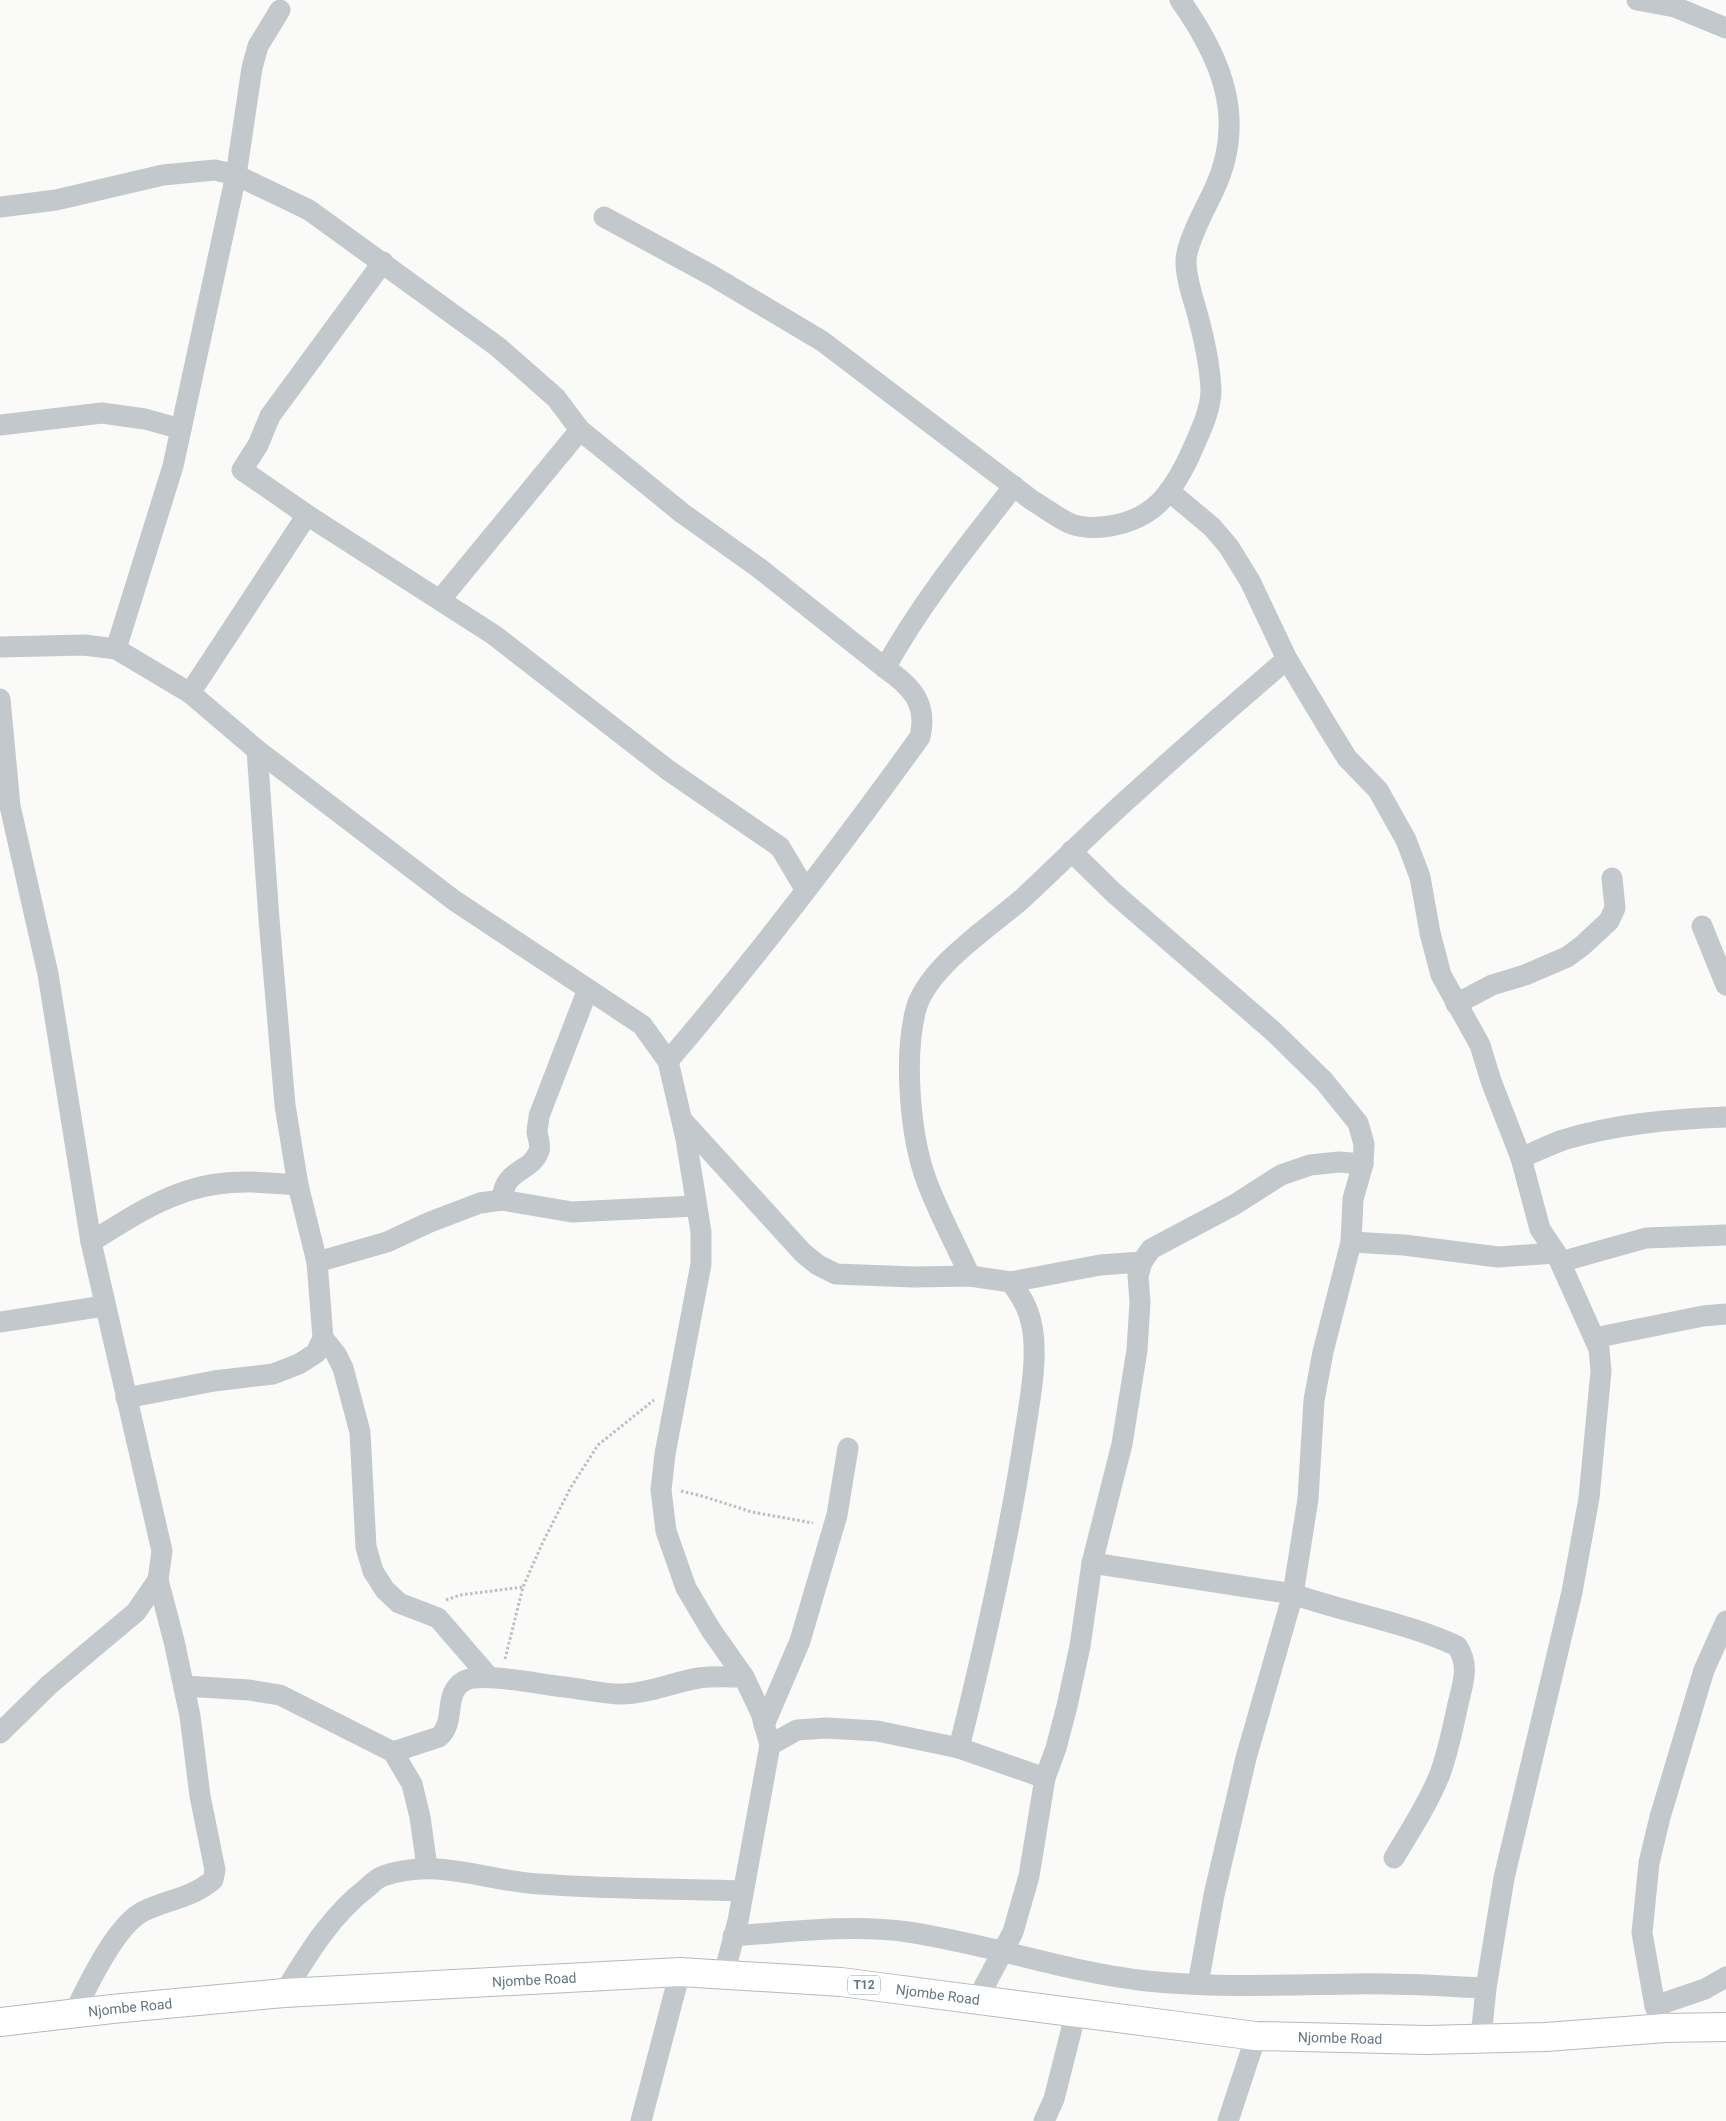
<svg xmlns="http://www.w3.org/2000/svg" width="1726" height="2121" font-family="Roboto,sans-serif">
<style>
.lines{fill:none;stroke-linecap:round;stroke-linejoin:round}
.highway-casing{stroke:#b4b9bd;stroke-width:30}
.path{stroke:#bbbfc2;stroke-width:3;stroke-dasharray:2.5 2.5;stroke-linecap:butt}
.street{stroke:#c3c8cc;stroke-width:21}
.highway{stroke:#fff;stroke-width:28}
.labels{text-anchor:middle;stroke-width:5;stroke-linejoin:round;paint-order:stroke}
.shield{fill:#fff;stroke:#939fa8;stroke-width:1}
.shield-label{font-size:12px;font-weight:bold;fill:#657683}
.street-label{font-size:14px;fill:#657683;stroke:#fff}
</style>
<rect width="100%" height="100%" fill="#fafaf8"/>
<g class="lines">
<defs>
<g id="highway">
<path id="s1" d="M0 2022 112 2009 284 1993 680 1972 841 1982 1256 2036 1427 2040 1546 2037 1665 2028 1726 2027"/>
</g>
</defs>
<use href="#highway" class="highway-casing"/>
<g class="path">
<path d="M681 1491 702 1496 752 1512 813 1523"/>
<path d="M446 1600 460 1595 523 1587"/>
<path d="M505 1659 523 1587 542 1544 571 1487 598 1445 654 1400"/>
</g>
<g class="street">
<path d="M1637 0 1675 7 1726 28"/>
<path d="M0 207 56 200 163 175 215 170 236 175 309 210 498 347 556 398 580 430 682 513 759 568 885 668C911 686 928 703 920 737 840 848 757 957 668 1061"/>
<path d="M604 217 711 275 822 341 1033 501C1045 508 1056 517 1069 523 1080 528 1097 528 1110 526 1154 519 1172 493 1190 455 1198 436 1211 412 1211 390 1210 366 1205 343 1199 320 1194 300 1186 281 1186 261 1186 243 1206 207 1214 190 1247 120 1222 59 1180 0"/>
<path d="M383 262 270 416 258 445 242 470 307 515 494 635 668 770 780 847 805 889"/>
<path d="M0 425 102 413 145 419 181 429"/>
<path d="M1169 491 1212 527 1229 547 1250 581 1287 659 1329 729 1347 758 1378 790 1406 840 1420 877 1430 933 1441 975 1480 1045 1491 1081 1521 1158 1540 1229 1556 1253 1599 1349 1601 1371 1589 1498 1572 1592 1504 1878 1486 1988 1481 2038"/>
<path d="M440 600 580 430"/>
<path d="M0 647 84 645 116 649 190 693 257 750 455 901 642 1025 668 1061 686 1139 701 1232V1264L665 1454 661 1490 666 1531 686 1588 711 1630 744 1677 761 1713 770 1745 738 1921 724 1974"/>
<path d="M116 649 173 466 236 175 252 68 258 46 280 10"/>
<path d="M885 668C921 603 968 545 1014 486"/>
<path d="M190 693 307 515"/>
<path d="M0 699 10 806 48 974 91 1242 162 1551 158 1580 136 1612 49 1685 0 1733"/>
<path d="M1071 851 1115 894 1274 1032 1324 1081 1358 1123 1364 1144 1363 1164 1353 1199 1351 1242 1323 1352 1314 1400 1308 1499 1293 1594 1246 1758 1214 1895 1198 1984"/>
<path d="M1702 926 1726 985"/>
<path d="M1456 1004 1492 985 1525 975 1567 957 1582 946 1609 921 1615 908 1612 878"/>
<path d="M682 1120 803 1253 818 1265 836 1274 913 1277 970 1276 1011 1282 1100 1265 1142 1262"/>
<path d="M1521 1158C1535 1152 1549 1145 1563 1140 1616 1124 1671 1119 1726 1117"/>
<path d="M502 1200C504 1168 531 1173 539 1151 541 1144 538 1139 537 1132 537 1127 539 1121 539 1116L588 989"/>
<path d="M91 1242C129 1218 171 1190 217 1184 244 1180 271 1183 298 1185"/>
<path d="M1351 1242 1404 1245 1498 1257 1556 1253"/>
<path d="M317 1262 387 1242 430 1222 480 1203 502 1200 572 1212 696 1206"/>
<path d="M1560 1262 1646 1238 1726 1235"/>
<path d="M970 1276C956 1245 939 1214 927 1182 910 1137 904 1060 915 1013 924 969 989 928 1022 899 1061 863 1098 825 1138 790 1187 745 1237 702 1287 659"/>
<path d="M0 1322 104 1306"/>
<path d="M323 1338 336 1354 343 1368 360 1432 366 1547 373 1571 385 1590 399 1603 438 1618 489 1677"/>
<path d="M1594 1338 1703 1316 1726 1314"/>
<path d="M126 1398 214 1381 273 1374 299 1364 316 1353 323 1338 317 1262 298 1185 285 1105 269 919 257 750"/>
<path d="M1092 1563 1293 1594C1347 1613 1405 1622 1457 1646 1470 1665 1463 1683 1458 1704 1453 1728 1448 1752 1440 1774 1428 1804 1410 1831 1394 1858"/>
<path d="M184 1686 249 1690 280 1695 393 1752 412 1784 420 1817 427 1867"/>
<path d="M764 1725 800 1641 837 1515 848 1448"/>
<path d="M770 1745 797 1730 826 1728 877 1731 959 1748 1045 1778"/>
<path d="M959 1748C985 1644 1009 1538 1025 1432 1030 1399 1039 1354 1031 1322 1028 1307 1020 1295 1011 1282"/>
<path d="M393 1752 439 1737C457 1721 442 1694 464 1681 480 1671 543 1685 565 1687 583 1689 603 1694 621 1694 648 1694 673 1682 699 1678 714 1676 730 1677 744 1677"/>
<path d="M733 1936C790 1932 851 1924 908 1932 989 1944 1066 1972 1147 1981 1215 1988 1284 1985 1353 1984 1397 1983 1441 1986 1486 1988"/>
<path d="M284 1993C308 1954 331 1915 368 1887 372 1883 378 1878 383 1876 438 1857 485 1881 539 1884 607 1889 676 1889 743 1891"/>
<path d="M977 2000 1013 1932 1029 1876 1045 1778 1056 1748 1067 1706 1080 1646 1092 1563 1122 1444 1137 1350 1140 1302 1138 1276 1142 1262 1151 1249 1234 1205 1281 1175 1310 1165 1339 1162 1363 1164"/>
<path d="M1655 2006 1705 1989 1726 1977"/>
<path d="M73 2015C87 1987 116 1924 144 1911 169 1899 190 1899 213 1880L215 1870 200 1796 190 1716 174 1641 158 1580"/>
<path d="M1665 2028 1655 2006 1642 1933 1649 1863 1660 1817 1704 1670 1726 1621"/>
<path d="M641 2121 680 1972"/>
<path d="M1044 2121 1054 2099 1076 2012"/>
<path d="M1228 2121 1256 2036"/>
</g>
<use href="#highway" class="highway"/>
</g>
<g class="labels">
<rect class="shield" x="848" y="1975.5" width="32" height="19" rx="4"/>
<g class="shield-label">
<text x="864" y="1989">T12</text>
</g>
<g class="street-label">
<text dy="5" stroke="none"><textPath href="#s1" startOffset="536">Njombe Road</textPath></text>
<text dy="5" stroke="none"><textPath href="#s1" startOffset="941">Njombe Road</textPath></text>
<text dy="5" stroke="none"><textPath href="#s1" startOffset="131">Njombe Road</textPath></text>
<text dy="5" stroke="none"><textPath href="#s1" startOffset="1346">Njombe Road</textPath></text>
</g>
</g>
</svg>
